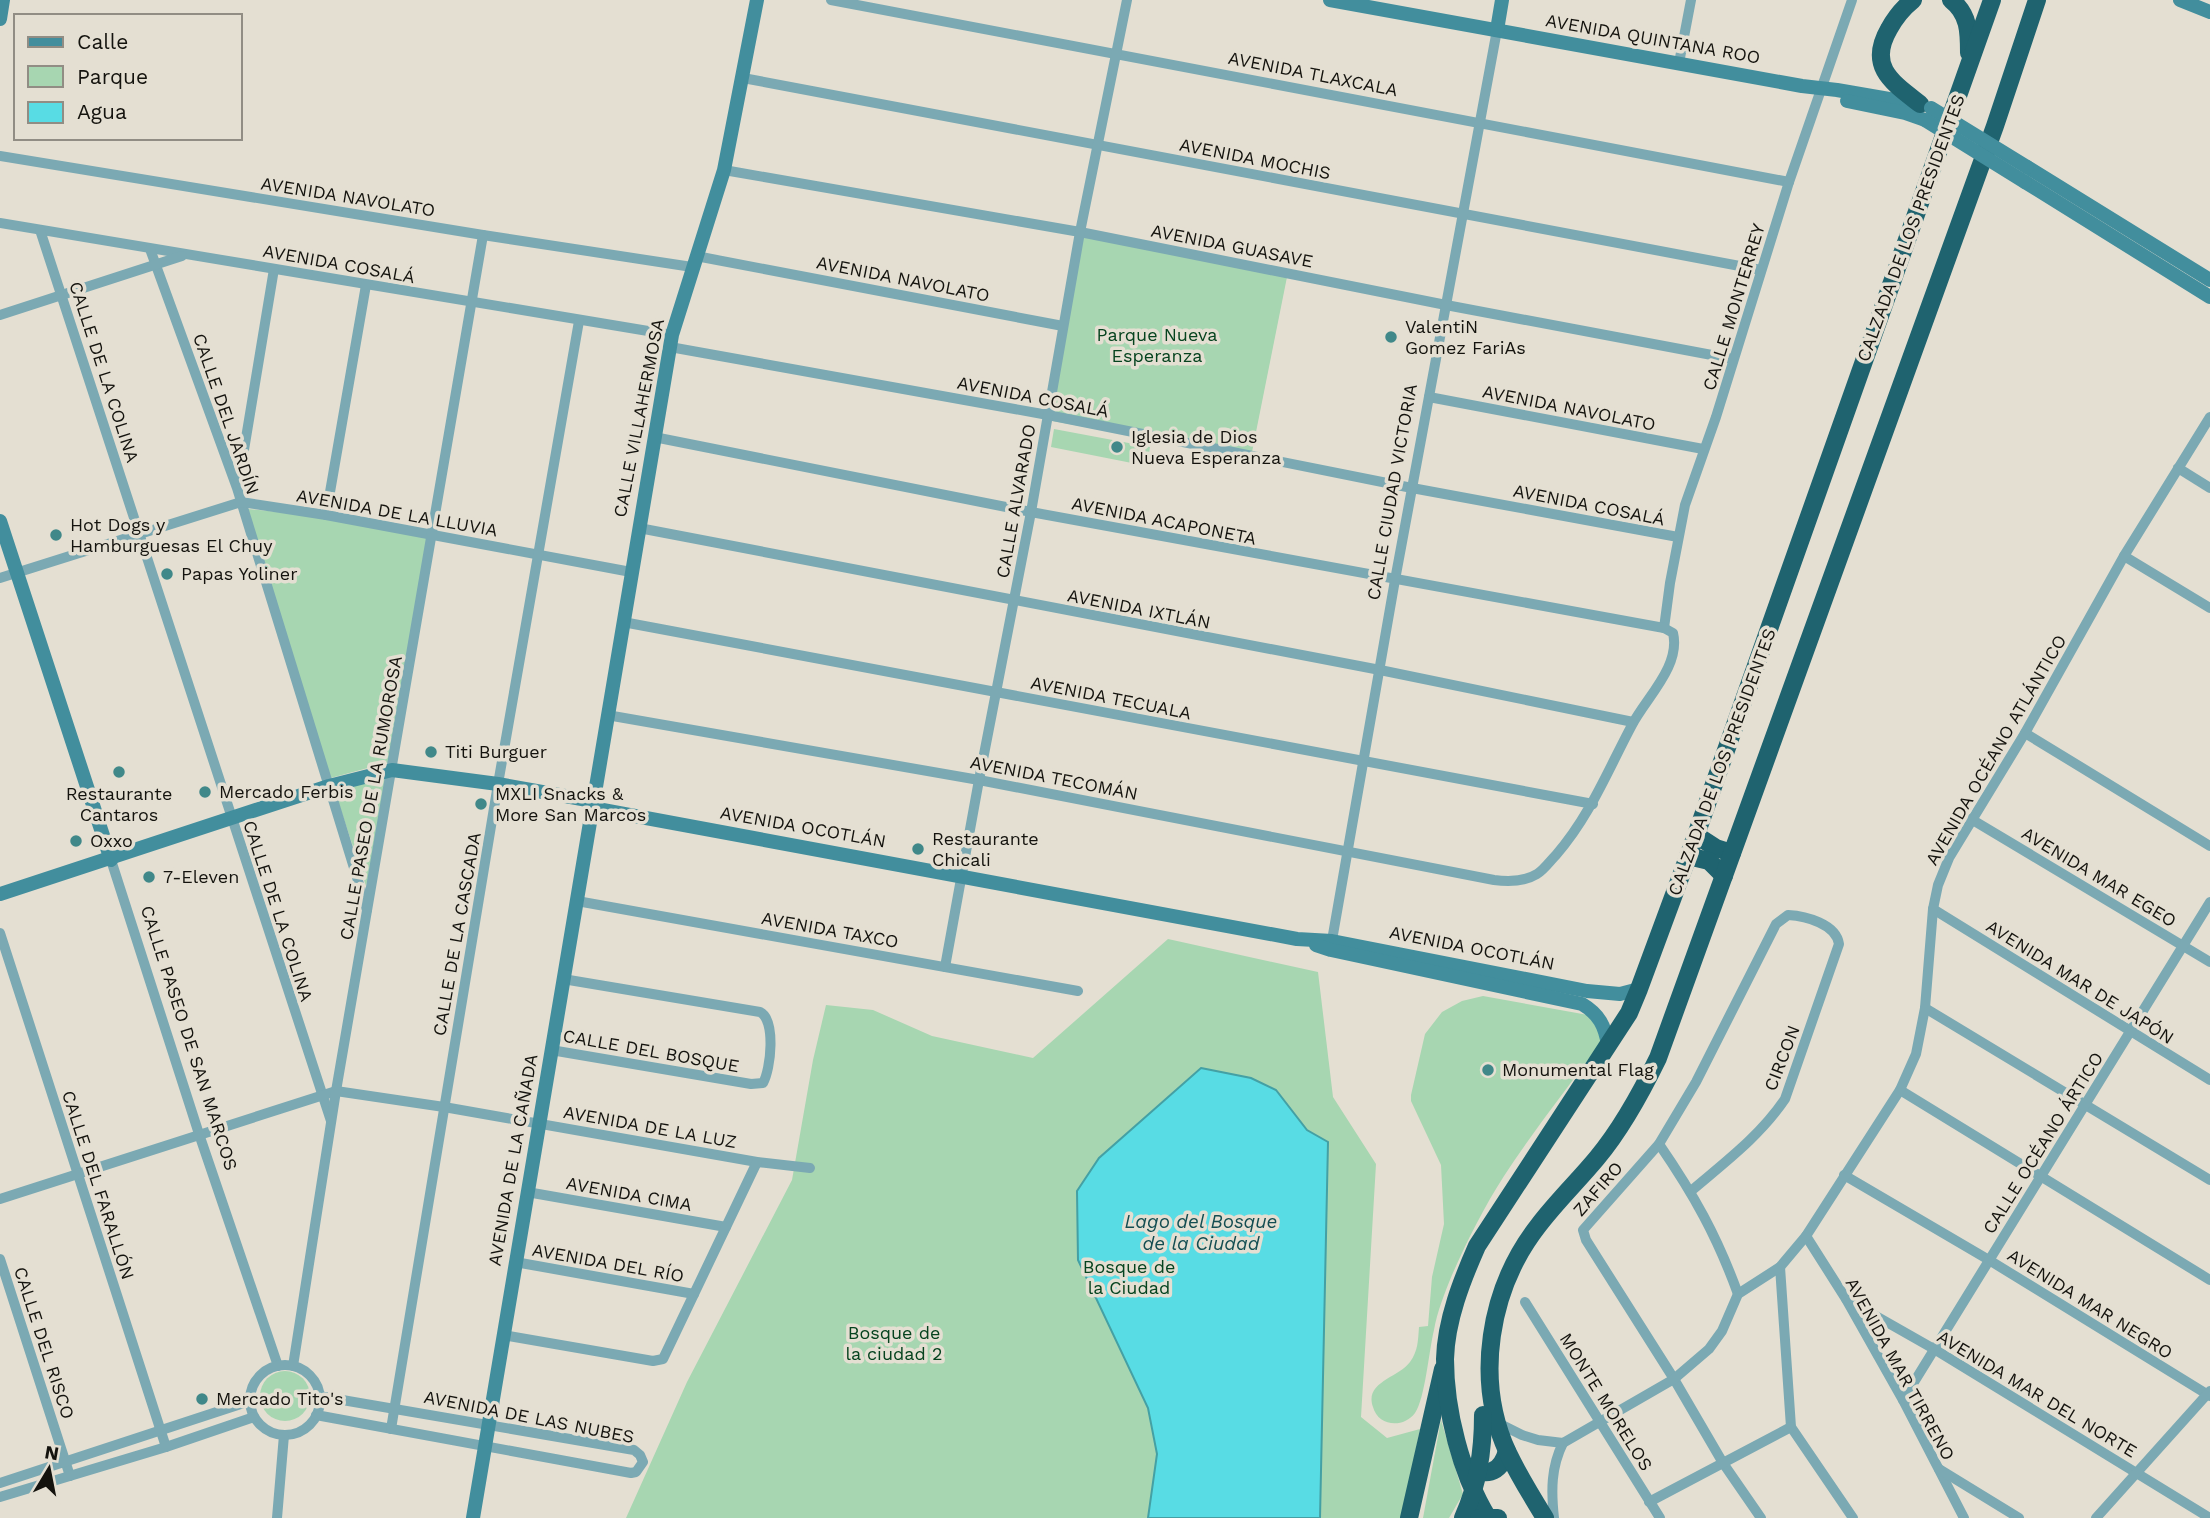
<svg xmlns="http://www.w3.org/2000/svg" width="2210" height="1518" font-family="'Work Sans',sans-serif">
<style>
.green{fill:#a7d6b1}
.water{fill:#58dce4;stroke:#44a0a4;stroke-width:2}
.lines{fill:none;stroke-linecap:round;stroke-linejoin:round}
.street{stroke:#7ba9b3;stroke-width:10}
.secondary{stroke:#428e9d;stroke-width:14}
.highway{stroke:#1f636f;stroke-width:18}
.secondary-bridge{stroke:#428e9d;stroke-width:14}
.highway-bridge{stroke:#1f636f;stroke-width:18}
.poi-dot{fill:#408889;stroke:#e4dfd2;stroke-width:2.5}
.labels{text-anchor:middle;stroke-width:7;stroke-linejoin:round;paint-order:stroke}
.street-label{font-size:18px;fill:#14130e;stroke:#e4dfd2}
.poi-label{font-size:18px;fill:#14130e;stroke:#e4dfd2;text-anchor:start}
.park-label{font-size:18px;fill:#05431e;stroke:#e4dfd2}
.water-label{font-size:19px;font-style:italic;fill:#134d51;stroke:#e4dfd2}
</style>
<rect width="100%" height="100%" fill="#e4dfd2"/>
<g class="green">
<path d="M1081 236 1287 277 1251 457 1047 420Z"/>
<path d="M1054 429 1150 447 1147 466 1051 447Z"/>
<path d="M248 509 325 517 430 535 388 788 366 886 336 795 390 770V762L327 779Z"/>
<path d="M1168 939 1318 972 1333 1097 1376 1164 1361 1417 1387 1438 1420 1429 1402 1518H626L687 1382 792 1180 813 1060 826 1005 873 1010 932 1036 1033 1058Z"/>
<path d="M1483 996 1588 1015 1600 1028 1601 1042C1569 1086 1534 1130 1504 1176 1484 1207 1467 1241 1452 1275 1445 1292 1437 1312 1434 1330 1429 1350 1425 1399 1415 1413 1403 1429 1378 1426 1373 1407 1364 1382 1398 1378 1410 1362 1418 1351 1418 1341 1419 1327L1428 1326 1432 1277 1444 1224 1441 1165 1411 1101V1095L1425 1034 1442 1012 1462 1001Z"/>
<circle cx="285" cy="1396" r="25"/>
<path d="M1441 1420 1463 1494 1449 1518H1423Z"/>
</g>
<path class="water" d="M1201 1068 1251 1078 1276 1090 1307 1130 1328 1142 1320 1518H1148L1157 1454 1148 1408 1078 1260 1077 1191 1099 1158Z"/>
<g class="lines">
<g class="street">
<path d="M831 0 1789 182"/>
<path d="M1679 63 1691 0"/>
<path d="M743 78 1761 270"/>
<path d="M0 156 483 235 692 267"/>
<path d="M724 170 1080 232 1446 305 1733 359"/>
<path d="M0 223 672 335"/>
<path d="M40 230 331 1121"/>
<path d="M150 249 237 488 367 910"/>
<path d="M696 256 1063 326"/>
<path d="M0 315 182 256"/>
<path d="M670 347 1048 415 1412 488 1678 537"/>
<path d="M1429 397 1703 449"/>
<path d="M2178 468 2210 488"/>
<path d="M238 486 274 269"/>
<path d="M326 515 366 285"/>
<path d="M639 528 1380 670 1633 722"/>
<path d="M2124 556 2210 608"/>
<path d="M0 578 241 502 326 515 631 572"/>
<path d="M623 622 1593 804"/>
<path d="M1664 628 1670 583 1685 505 1716 417 1789 182 1852 0"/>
<path d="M607 715 979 780 1494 880C1509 882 1524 882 1537 874 1544 870 1550 861 1556 855 1590 816 1608 770 1632 725 1646 698 1681 666 1673 633L1664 628 1031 512 654 437"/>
<path d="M2025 733 2210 846"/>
<path d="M1971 819 2210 962"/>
<path d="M111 860 199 1134 278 1366"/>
<path d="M577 901 1078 991"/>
<path d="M1933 909 2210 1080"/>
<path d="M0 933 166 1447"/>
<path d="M1331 946 1395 580 1497 30"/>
<path d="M945 967 979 780 1031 512 1080 232 1127 0"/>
<path d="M1925 1008 2210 1180"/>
<path d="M551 1050 751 1084 763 1083C771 1069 776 1020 760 1012L563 979"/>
<path d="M1900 1090 2210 1280"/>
<path d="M1659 1144C1694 1195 1717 1236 1738 1294"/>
<path d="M1844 1175 1989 1260 2210 1396"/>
<path d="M1691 1191C1725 1162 1760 1136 1785 1099L1839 944C1836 924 1806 916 1788 915L1776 924 1696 1082 1659 1144 1583 1230 1586 1240 1674 1379 1723 1463 1761 1518"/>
<path d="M527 1192 726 1227"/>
<path d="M0 1199 336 1091 444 1107 757 1162 810 1168"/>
<path d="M1806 1236 1846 1299 1903 1400 1964 1518"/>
<path d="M0 1259 70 1476"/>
<path d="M515 1262 694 1294"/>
<path d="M1780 1267 1791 1427 1853 1518"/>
<path d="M1846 1299 1934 1349 2210 1518"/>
<path d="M1525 1302 1660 1518"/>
<path d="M503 1335 653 1361 663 1359 757 1162"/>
<circle cx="285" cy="1400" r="35"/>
<path d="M293 1366 336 1091 483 235"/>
<path d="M1903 1400 2210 902"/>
<path d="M316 1415 631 1473 636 1472 643 1462 640 1455 634 1450 319 1396"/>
<path d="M1498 1423 1522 1435 1538 1440 1563 1443 1674 1379 1709 1349 1722 1331 1738 1294 1780 1267 1806 1236 1900 1090 1916 1054 1925 1008 1933 909 1938 885 1949 858 2025 733 2124 556 2210 417"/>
<path d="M391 1429 498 784 579 321"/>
<path d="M1939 1469 2019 1518"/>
<path d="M0 1483 250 1401"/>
<path d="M0 1497 166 1447 254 1417"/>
<path d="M1649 1502 1791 1427"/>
<path d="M277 1518 284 1435"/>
<path d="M1554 1518C1551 1491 1551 1467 1563 1443"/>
<path d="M2096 1518 2210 1391"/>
</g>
<g class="secondary">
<path d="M1330 0 1802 86 1837 90 1918 104"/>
<path d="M2180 0 2210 12"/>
<path d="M0 19 3 0"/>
<path d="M1497 30 1502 0"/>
<path d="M1847 101 1905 113 1925 120"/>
<path d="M2027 167 2210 280"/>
<path d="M2025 182 2210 297"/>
<path d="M0 521 111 860"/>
<path d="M592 808 1297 939 1332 941 1587 991 1620 994 1639 989"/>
<path d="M0 894 329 786 392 770 498 784 593 801"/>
<path d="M1316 945 1331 950 1582 1004C1599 1014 1605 1026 1608 1045"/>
<path d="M473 1518 672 335 724 170 757 0"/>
</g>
<g class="highway">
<path d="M1913 0C1903 8 1895 18 1889 29 1867 67 1893 83 1920 104"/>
<path d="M1951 0C1969 14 1969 32 1969 53"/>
<path d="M1696 835 1716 848 1732 853"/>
<path d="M1688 856 1709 861 1724 876"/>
<path d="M1465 1465C1485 1477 1500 1475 1507 1451"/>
<path d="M1409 1518 1443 1369"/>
<path d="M1488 1518C1461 1474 1445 1410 1445 1359 1446 1320 1462 1280 1477 1246L1629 1013 1639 989 1696 835 1992 0"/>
<path d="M1545 1518C1532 1497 1519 1476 1508 1453 1474 1380 1489 1289 1538 1226 1556 1202 1578 1181 1597 1158 1622 1128 1641 1093 1658 1058L1995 126 2037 0"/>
</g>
<g class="secondary-bridge">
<path d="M1931 108 2027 167"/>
<path d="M1925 120 2025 182"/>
</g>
<g class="highway-bridge">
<path d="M1463 1518C1478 1484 1483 1452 1483 1415"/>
<path d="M1479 1518H1498"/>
</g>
</g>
<g class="poi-dot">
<circle cx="1391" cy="337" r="7"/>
<circle cx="1117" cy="447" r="7"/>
<circle cx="56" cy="535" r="7"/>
<circle cx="167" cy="574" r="7"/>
<circle cx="431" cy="752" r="7"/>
<circle cx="119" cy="772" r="7"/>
<circle cx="205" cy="792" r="7"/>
<circle cx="481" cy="804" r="7"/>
<circle cx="76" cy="841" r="7"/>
<circle cx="918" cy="849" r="7"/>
<circle cx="149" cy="877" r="7"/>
<circle cx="1488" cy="1070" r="7"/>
<circle cx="202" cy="1399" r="7"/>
</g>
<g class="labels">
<g class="street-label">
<text transform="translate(1653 39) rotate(10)" y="6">AVENIDA QUINTANA ROO</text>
<text transform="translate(1313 74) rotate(11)" y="6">AVENIDA TLAXCALA</text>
<text transform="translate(1255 159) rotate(11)" y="6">AVENIDA MOCHIS</text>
<text transform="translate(348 197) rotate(9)" y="6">AVENIDA NAVOLATO</text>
<text transform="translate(1911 228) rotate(-70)" y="6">CALZADA DE LOS PRESIDENTES</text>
<text transform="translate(1232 246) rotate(11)" y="6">AVENIDA GUASAVE</text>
<text transform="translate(339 264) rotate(10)" y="6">AVENIDA COSALÁ</text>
<text transform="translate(903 279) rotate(11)" y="6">AVENIDA NAVOLATO</text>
<text transform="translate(1734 307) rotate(-73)" y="6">CALLE MONTERREY</text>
<text transform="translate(104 372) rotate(72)" y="6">CALLE DE LA COLINA</text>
<text transform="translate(1033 397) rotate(11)" y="6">AVENIDA COSALÁ</text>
<text transform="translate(1569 408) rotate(11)" y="6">AVENIDA NAVOLATO</text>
<text transform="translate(226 414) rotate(71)" y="6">CALLE DEL JARDÍN</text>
<text transform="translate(639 418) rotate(-79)" y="6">CALLE VILLAHERMOSA</text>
<text transform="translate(1392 492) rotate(-80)" y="6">CALLE CIUDAD VICTORIA</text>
<text transform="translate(1016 501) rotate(-80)" y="6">CALLE ALVARADO</text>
<text transform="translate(1589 505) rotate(11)" y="6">AVENIDA COSALÁ</text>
<text transform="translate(397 513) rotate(10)" y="6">AVENIDA DE LA LLUVIA</text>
<text transform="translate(1164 521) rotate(11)" y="6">AVENIDA ACAPONETA</text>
<text transform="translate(1139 609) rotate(11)" y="6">AVENIDA IXTLÁN</text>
<text transform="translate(1111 698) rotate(11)" y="6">AVENIDA TECUALA</text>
<text transform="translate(1996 750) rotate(-60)" y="6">AVENIDA OCÉANO ATLÁNTICO</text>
<text transform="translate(1722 762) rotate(-70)" y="6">CALZADA DE LOS PRESIDENTES</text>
<text transform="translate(1054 778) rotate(11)" y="6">AVENIDA TECOMÁN</text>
<text transform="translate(371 798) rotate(-80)" y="6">CALLE PASEO DE LA RUMOROSA</text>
<text transform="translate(803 827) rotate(10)" y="6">AVENIDA OCOTLÁN</text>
<text transform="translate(2099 877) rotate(31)" y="6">AVENIDA MAR EGEO</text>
<text transform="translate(278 911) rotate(72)" y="6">CALLE DE LA COLINA</text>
<text transform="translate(830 930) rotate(10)" y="6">AVENIDA TAXCO</text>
<text transform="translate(457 934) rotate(-80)" y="6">CALLE DE LA CASCADA</text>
<text transform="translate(1472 948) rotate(11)" y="6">AVENIDA OCOTLÁN</text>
<text transform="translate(2080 982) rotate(32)" y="6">AVENIDA MAR DE JAPÓN</text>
<text transform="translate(189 1038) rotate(72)" y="6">CALLE PASEO DE SAN MARCOS</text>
<text transform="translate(651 1051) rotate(10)" y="6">CALLE DEL BOSQUE</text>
<text transform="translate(1782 1058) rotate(-69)" y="6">CIRCON</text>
<text transform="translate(650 1127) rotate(10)" y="6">AVENIDA DE LA LUZ</text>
<text transform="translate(2043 1143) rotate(-58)" y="6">CALLE OCÉANO ÁRTICO</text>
<text transform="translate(513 1160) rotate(-80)" y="6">AVENIDA DE LA CAÑADA</text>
<text transform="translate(98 1185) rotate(72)" y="6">CALLE DEL FARALLÓN</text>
<text transform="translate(1598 1189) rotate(-49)" y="6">ZAFIRO</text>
<text transform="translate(629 1194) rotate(10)" y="6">AVENIDA CIMA</text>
<text transform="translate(608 1263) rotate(10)" y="6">AVENIDA DEL RÍO</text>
<text transform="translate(2090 1304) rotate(32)" y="6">AVENIDA MAR NEGRO</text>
<text transform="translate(44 1343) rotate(72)" y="6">CALLE DEL RISCO</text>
<text transform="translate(1900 1369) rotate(61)" y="6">AVENIDA MAR TIRRENO</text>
<text transform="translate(2037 1394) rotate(31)" y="6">AVENIDA MAR DEL NORTE</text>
<text transform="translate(1606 1402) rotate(58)" y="6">MONTE MORELOS</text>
<text transform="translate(529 1417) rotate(11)" y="6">AVENIDA DE LAS NUBES</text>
</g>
<g class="poi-label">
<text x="1405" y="333">ValentiN<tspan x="1405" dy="21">Gomez FariAs</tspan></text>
<text x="1131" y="443">Iglesia de Dios<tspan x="1131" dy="21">Nueva Esperanza</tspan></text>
<text x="70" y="531">Hot Dogs y<tspan x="70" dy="21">Hamburguesas El Chuy</tspan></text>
<text x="181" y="580">Papas Yoliner</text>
<text x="445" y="758">Titi Burguer</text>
<text x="219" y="798">Mercado Ferbis</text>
<text x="119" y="800" text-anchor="middle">Restaurante<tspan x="119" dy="21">Cantaros</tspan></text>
<text x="495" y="800">MXLI Snacks &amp;<tspan x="495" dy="21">More San Marcos</tspan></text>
<text x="932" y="845">Restaurante<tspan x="932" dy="21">Chicali</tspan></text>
<text x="90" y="847">Oxxo</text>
<text x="163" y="883">7-Eleven</text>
<text x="1502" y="1076">Monumental Flag</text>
<text x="216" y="1405">Mercado Tito's</text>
</g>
<g class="park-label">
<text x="1157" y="341">Parque Nueva<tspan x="1157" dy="21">Esperanza</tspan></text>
<text x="1129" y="1273">Bosque de<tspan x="1129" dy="21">la Ciudad</tspan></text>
<text x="894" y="1339">Bosque de<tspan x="894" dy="21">la ciudad 2</tspan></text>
</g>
<g class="water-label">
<text x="1201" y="1228">Lago del Bosque<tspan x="1201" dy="22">de la Ciudad</tspan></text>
</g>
</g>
<rect x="14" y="14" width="228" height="126" fill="#e4dfd2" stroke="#918d84" stroke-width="2"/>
<rect x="28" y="37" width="35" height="10" fill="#428e9d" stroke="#918d84" stroke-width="2"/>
<text x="77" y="49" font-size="21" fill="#14130e">Calle</text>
<rect x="28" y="66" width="35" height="21" fill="#a7d6b1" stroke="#918d84" stroke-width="2"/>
<text x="77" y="84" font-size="21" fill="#14130e">Parque</text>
<rect x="28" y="102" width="35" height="21" fill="#58dce4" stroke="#918d84" stroke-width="2"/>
<text x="77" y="119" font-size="21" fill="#14130e">Agua</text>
<g transform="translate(49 1469) rotate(10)" stroke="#e4dfd2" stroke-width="5" paint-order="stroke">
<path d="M0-5L12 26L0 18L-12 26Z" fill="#14130e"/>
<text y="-10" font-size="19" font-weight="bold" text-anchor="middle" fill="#14130e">N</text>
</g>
</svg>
